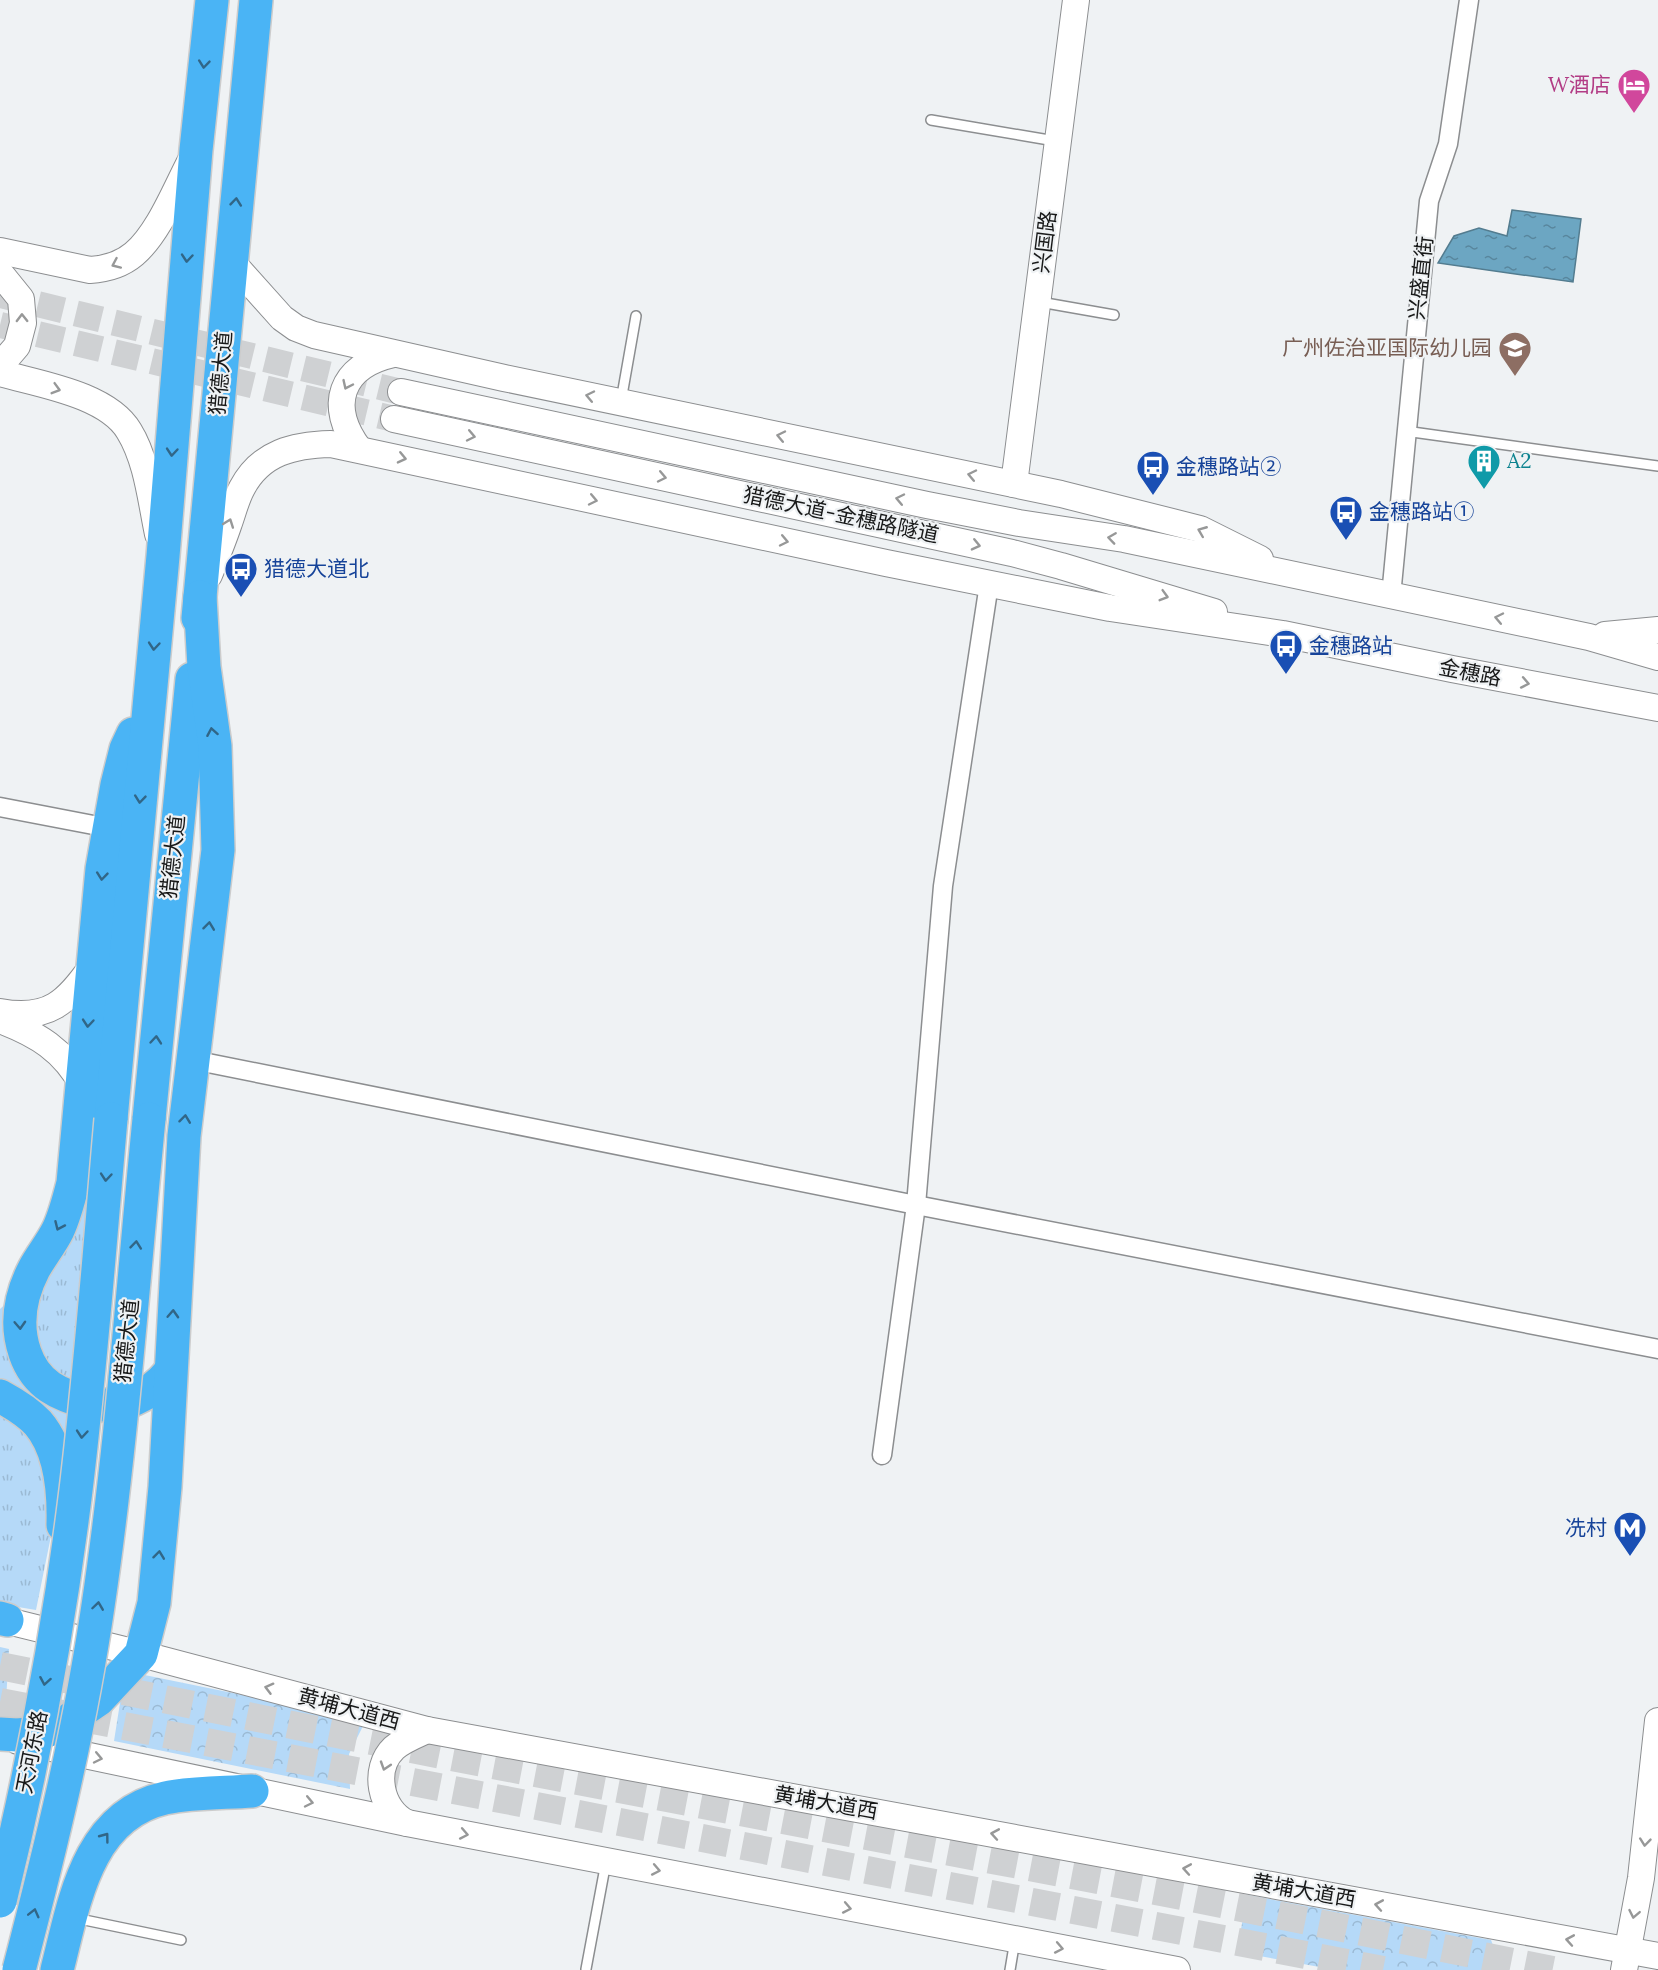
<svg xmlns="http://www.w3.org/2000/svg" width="1658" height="1970" font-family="Lora,'Noto Sans SC',serif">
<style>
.grass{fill:url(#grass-tufts)}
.forest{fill:url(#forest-crowns)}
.water{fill:url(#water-ripples);stroke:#537c8f;stroke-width:1.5}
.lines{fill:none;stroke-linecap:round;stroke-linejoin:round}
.secondary-tunnel{stroke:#cfd1d3;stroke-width:26;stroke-dasharray:26 13;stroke-linecap:butt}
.primary-tunnel{stroke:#cfd1d3;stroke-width:28;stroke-dasharray:28 14;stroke-linecap:butt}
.lane-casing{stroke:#8c8e90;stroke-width:12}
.street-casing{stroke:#8c8e90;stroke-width:21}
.secondary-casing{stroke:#8c8e90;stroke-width:28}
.highway-casing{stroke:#ccc;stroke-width:36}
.lane{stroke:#fff;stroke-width:9}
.street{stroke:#fff;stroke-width:18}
.secondary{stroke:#fff;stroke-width:26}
.highway{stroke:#4ab4f5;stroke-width:33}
.highway-bridge-casing{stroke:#ccc;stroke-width:36;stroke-linecap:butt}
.highway-bridge{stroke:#4ab4f5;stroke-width:33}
.oneway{stroke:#316687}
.oneway2{stroke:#979898}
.labels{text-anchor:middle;stroke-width:4.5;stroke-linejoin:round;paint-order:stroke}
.hotel-label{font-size:21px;fill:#b23c85;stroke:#eff2f4;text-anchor:end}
.street-label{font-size:21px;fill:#181919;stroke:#eff2f4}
.education-label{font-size:21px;fill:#785e54;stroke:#eff2f4;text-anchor:end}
.culture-label{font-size:21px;fill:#0d838f;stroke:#eff2f4;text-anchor:start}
.transit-label{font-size:21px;fill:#164399;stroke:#eff2f4;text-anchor:start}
</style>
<defs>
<pattern id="grass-tufts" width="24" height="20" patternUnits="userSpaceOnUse" patternTransform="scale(1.5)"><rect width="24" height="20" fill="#b5d9f8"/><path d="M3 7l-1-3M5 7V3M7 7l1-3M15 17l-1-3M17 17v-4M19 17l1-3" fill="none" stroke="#9bbad4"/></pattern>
<pattern id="forest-crowns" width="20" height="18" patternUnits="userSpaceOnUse" patternTransform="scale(1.5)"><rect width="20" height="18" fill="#b5d9f8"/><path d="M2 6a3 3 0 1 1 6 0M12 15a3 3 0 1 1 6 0" fill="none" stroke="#9bbad4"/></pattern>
<pattern id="water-ripples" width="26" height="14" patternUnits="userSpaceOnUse" patternTransform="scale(1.5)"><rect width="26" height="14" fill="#6ca6c2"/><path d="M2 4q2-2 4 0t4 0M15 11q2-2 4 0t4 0" fill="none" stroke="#58869d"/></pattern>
</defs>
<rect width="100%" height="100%" fill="#eff2f4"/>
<path class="grass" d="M99 1164 68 1452 36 1610 0 1604V1309L40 1272Z"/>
<g class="forest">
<path d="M0 1647 9 1649 5 1719 0 1718Z"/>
<path d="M125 1671 366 1720 349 1754 350 1789 114 1741Z"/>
<path d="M1247 1895 1491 1940 1502 1970H1336L1237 1952Z"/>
</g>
<path class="water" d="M1512 210 1581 219 1573 282 1438 263 1454 236 1479 228 1507 236Z"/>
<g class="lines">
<g class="secondary-tunnel">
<path d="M0 295 401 392"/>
<path d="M0 325 394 419"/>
</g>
<g class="primary-tunnel">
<path d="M0 1666 446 1756 1187 1897 1553 1970"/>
<path d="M0 1702 1383 1970"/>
</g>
<defs>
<g id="lane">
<path d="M931 120 1055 141"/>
<path d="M1040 302 1114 315"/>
<path d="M621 401 636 316"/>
<path d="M1405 431 1658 466"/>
<path d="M75 1918 181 1940"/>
<path d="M586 1969 606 1862"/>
<path d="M1010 1970 1015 1940"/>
</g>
<g id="street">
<path d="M1391 596 1429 201 1448 144 1469 0"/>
<path d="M0 807 109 828"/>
<path d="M193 1060 916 1205 1658 1349"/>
<path d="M882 1455 916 1205 943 886 989 584"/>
</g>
<g id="secondary">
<path d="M0 251 90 270C106 269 121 265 134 254 159 233 176 188 192 158"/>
<path d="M231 261 282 318 296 328 314 335 504 378 1061 494 1200 529 1260 559"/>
<path d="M0 273 21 299 23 323 17 346 5 360 0 359"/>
<path d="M0 373C38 384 107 394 129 431 147 460 151 501 158 534"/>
<path d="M401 392 927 505 1019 523 1124 539 1589 637 1658 657"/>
<path d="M394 419 1012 553 1061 566 1214 612"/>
<path d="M359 449C327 406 340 366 393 354"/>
<path d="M1014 484 1076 0"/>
<path d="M209 575C216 558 223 541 229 523 233 512 236 499 242 488 261 452 294 445 331 444L886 563 1110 608 1283 634 1452 669 1658 708"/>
<path d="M1605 635 1658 630"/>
<path d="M0 1012C49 1021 67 1002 93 965"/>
<path d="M0 1020C37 1034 64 1050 83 1086"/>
<path d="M0 1619 141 1654 427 1730 1658 1956"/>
<path d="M18 1741 407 1823 1177 1970"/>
<path d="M407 1823C380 1810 372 1769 394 1748 403 1740 416 1735 427 1730"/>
<path d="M1624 1970 1641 1878 1658 1721"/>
</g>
<g id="highway">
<path d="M198 618 256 0"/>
<path d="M133 734 126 749 117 785 102 869 73 1183C69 1199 65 1215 58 1230 51 1244 41 1256 34 1269 20 1296 15 1324 25 1353 36 1385 59 1395 90 1403 121 1411 151 1395 170 1372"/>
<path d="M111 1119 163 556 196 150 212 0"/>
<path d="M149 1119 192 679"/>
<path d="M0 1396C13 1403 27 1411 38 1423 61 1450 64 1490 63 1525"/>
<path d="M0 1618 7 1620"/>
<path d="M0 1734 17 1735 41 1733 60 1726 98 1700 141 1654 154 1603 165 1487 184 1136 218 850 215 746 204 667 200 597"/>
<path d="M57 1970C74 1904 86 1816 165 1798 193 1792 223 1793 252 1791"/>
</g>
</defs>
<use href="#lane" class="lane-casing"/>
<use href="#street" class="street-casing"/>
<use href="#secondary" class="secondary-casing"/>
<use href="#highway" class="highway-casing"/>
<use href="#lane" class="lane"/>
<use href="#street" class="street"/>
<use href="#secondary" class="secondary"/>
<use href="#highway" class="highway"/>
<defs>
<g id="highway-bridge">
<path d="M0 1901C33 1766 59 1628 76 1490 91 1367 100 1242 111 1119"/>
<path d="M19 1970C50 1850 80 1729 98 1606 122 1445 133 1281 149 1119"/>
</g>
</defs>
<use href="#highway-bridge" class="highway-bridge-casing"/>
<use href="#highway-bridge" class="highway-bridge"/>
</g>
<defs><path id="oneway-chevron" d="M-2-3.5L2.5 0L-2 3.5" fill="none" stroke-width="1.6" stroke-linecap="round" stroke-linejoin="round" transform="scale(1.5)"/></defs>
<g class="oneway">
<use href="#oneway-chevron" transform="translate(204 64) rotate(96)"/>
<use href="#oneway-chevron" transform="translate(236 202) rotate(-84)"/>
<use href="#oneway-chevron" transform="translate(187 258) rotate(95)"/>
<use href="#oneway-chevron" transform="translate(172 452) rotate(95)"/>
<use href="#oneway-chevron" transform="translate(154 646) rotate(95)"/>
<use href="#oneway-chevron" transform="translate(212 732) rotate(-100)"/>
<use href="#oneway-chevron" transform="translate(140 799) rotate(96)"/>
<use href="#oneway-chevron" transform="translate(102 876) rotate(96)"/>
<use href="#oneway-chevron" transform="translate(209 926) rotate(-83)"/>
<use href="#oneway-chevron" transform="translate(88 1023) rotate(95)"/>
<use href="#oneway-chevron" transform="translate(156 1040) rotate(-85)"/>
<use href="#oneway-chevron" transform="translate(185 1119) rotate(-83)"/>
<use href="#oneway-chevron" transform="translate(106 1177) rotate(95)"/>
<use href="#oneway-chevron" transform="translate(59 1226) rotate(114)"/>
<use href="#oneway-chevron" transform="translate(136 1245) rotate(-84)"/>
<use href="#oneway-chevron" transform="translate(173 1314) rotate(-87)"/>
<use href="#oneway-chevron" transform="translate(20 1325) rotate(87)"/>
<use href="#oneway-chevron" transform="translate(82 1434) rotate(95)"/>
<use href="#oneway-chevron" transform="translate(159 1555) rotate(-83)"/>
<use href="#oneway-chevron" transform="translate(98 1606) rotate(-82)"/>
<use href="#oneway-chevron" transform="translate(45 1681) rotate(100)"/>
<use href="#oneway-chevron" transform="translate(105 1837) rotate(-53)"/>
<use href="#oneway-chevron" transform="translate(34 1913) rotate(-76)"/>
</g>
<g class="oneway2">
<use href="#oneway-chevron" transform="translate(116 264) rotate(156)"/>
<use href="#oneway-chevron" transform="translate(22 318) rotate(-91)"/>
<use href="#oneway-chevron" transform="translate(347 385) rotate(115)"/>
<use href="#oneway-chevron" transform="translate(56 389) rotate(16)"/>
<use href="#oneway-chevron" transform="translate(590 396) rotate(-168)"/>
<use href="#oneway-chevron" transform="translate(471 436) rotate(12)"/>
<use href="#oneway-chevron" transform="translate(781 436) rotate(-168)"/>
<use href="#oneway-chevron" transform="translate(402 458) rotate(13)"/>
<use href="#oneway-chevron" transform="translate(972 475) rotate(-168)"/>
<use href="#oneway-chevron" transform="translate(662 477) rotate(12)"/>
<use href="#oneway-chevron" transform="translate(900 499) rotate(-168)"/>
<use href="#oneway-chevron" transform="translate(593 500) rotate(12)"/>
<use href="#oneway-chevron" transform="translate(229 523) rotate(-70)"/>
<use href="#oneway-chevron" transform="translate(1202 531) rotate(-158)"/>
<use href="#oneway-chevron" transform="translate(1112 538) rotate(-172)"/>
<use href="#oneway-chevron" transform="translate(784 541) rotate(12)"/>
<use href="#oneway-chevron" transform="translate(976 545) rotate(13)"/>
<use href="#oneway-chevron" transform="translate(1164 596) rotate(16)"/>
<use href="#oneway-chevron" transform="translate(1499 618) rotate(-168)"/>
<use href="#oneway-chevron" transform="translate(1525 683) rotate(11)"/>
<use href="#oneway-chevron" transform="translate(269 1688) rotate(-165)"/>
<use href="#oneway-chevron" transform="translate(98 1758) rotate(12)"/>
<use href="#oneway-chevron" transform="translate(385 1766) rotate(108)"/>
<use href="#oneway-chevron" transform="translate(309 1802) rotate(12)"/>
<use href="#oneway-chevron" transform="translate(464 1834) rotate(11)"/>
<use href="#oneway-chevron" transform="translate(995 1834) rotate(-170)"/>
<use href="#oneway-chevron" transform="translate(1645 1842) rotate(96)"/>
<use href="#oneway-chevron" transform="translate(1187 1869) rotate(-170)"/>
<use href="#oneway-chevron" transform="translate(656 1870) rotate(11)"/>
<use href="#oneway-chevron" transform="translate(1379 1905) rotate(-170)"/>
<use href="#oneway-chevron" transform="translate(847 1908) rotate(11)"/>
<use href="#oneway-chevron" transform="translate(1634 1914) rotate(101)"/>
<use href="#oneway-chevron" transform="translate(1570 1940) rotate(-170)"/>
<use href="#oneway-chevron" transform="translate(1059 1948) rotate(11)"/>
</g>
<defs>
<symbol id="hotel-pin" viewBox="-11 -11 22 30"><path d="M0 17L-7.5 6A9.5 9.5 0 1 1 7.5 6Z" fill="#d1479c" stroke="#eff2f4"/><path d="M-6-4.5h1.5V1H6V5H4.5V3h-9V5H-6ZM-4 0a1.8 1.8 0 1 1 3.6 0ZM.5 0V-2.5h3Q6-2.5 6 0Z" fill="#fff"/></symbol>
<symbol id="school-pin" viewBox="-11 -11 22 30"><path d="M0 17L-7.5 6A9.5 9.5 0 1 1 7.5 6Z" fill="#8d6e63" stroke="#eff2f4"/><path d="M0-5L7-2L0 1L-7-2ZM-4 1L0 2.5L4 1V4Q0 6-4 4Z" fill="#fff"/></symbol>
<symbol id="building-pin" viewBox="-11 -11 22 30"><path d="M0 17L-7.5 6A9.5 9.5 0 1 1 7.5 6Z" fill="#0f9aa8" stroke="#eff2f4"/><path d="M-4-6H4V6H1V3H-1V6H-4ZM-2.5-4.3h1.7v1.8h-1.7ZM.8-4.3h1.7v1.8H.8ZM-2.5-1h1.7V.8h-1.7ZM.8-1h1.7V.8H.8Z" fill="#fff"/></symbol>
<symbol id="bus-pin" viewBox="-11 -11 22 30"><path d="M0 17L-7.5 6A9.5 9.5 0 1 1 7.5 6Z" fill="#1a4fb4" stroke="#eff2f4"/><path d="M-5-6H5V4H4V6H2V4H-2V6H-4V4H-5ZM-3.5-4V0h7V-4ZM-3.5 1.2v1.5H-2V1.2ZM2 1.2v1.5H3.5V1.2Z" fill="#fff"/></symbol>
<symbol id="metro-pin" viewBox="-11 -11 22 30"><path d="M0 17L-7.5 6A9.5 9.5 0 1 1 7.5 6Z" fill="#1a4fb4" stroke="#eff2f4"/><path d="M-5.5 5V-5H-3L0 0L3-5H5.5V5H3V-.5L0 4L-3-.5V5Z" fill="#fff"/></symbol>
</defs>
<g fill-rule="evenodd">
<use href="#hotel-pin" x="1615" y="66" width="38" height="52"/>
<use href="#school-pin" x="1496" y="329" width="38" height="52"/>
<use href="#building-pin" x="1465" y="442" width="38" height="52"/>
<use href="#bus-pin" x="1134" y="448" width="38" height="52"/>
<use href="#bus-pin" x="1327" y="493" width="38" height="52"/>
<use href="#bus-pin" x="222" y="550" width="38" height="52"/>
<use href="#bus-pin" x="1267" y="627" width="38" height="52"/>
<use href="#metro-pin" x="1611" y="1509" width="38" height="52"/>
</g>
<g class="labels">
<g class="hotel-label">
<text x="1611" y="92">W酒店</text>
</g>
<g class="street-label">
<text transform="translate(1045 242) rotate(-83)" y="7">兴国路</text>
<text transform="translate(1421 278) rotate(-84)" y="7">兴盛直街</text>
<text transform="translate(221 373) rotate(-85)" y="7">猎德大道</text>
<text transform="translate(841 515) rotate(12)" y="7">猎德大道-金穗路隧道</text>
<text transform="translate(1470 673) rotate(11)" y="7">金穗路</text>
<text transform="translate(173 857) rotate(-84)" y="7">猎德大道</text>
<text transform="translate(127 1341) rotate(-84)" y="7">猎德大道</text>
<text transform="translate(349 1709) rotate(15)" y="7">黄埔大道西</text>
<text transform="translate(32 1752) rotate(-79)" y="7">天河东路</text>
<text transform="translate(826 1803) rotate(10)" y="7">黄埔大道西</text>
<text transform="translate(1304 1891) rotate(10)" y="7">黄埔大道西</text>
</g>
<g class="education-label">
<text x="1492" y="355">广州佐治亚国际幼儿园</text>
</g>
<g class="culture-label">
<text x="1507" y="468">A2</text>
</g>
<g class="transit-label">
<text x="1176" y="474">金穗路站②</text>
<text x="1369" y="519">金穗路站①</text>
<text x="264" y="576">猎德大道北</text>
<text x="1309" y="653">金穗路站</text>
<text x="1607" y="1535" text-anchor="end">冼村</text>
</g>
</g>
</svg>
